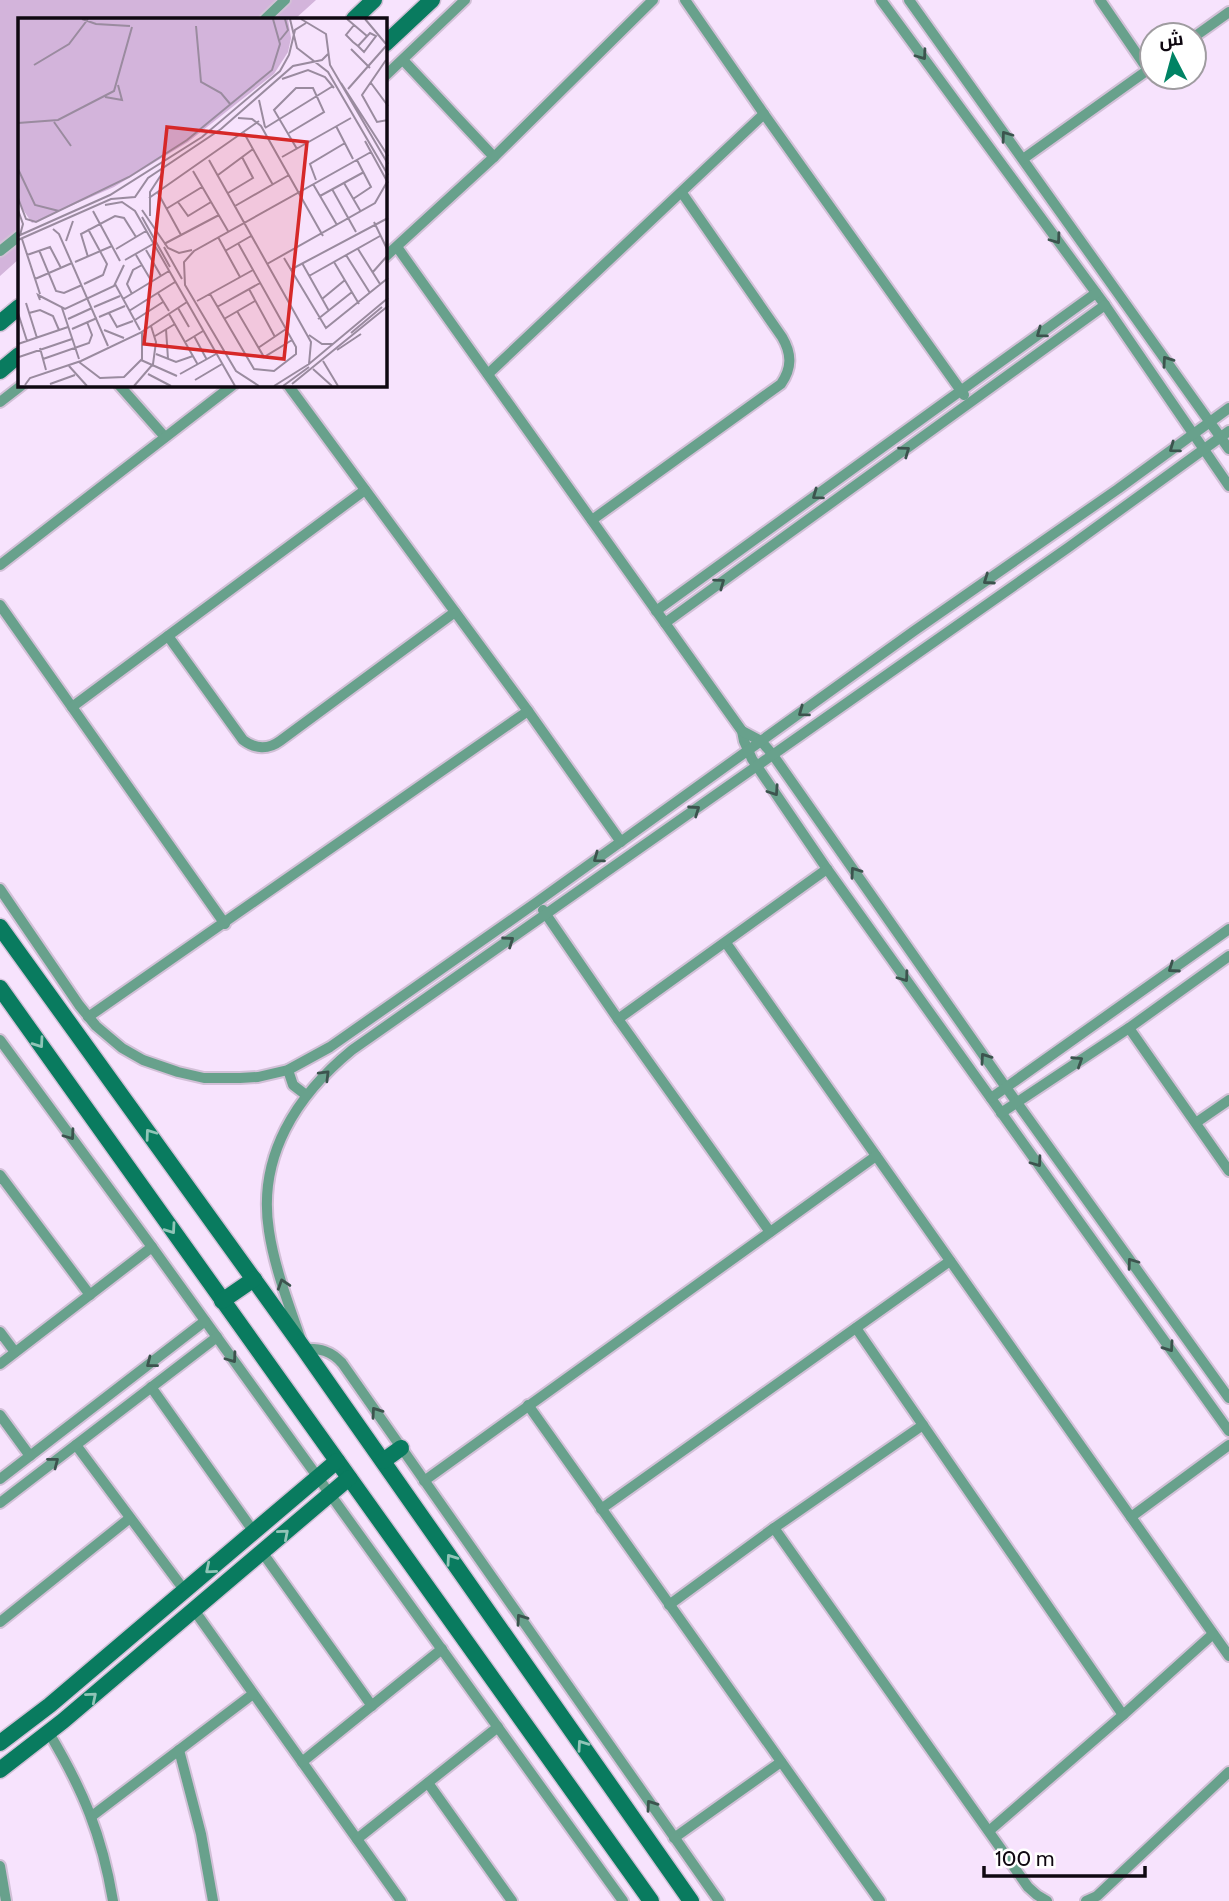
<svg xmlns="http://www.w3.org/2000/svg" width="1229" height="1901" font-family="Cabin,Cairo,sans-serif">
<style>
.green{fill:#d3b4db}
.lines{fill:none;stroke-linecap:round;stroke-linejoin:round}
.street-casing{stroke:#d2c0d7;stroke-width:14}
.secondary-casing{stroke:#d2c0d7;stroke-width:19}
.street{stroke:#68a18c;stroke-width:10}
.secondary{stroke:#097b5f;stroke-width:16}
.oneway{stroke:#3c544e}
.oneway2{stroke:#90c4b7}
.inset-road{fill:none;stroke:#9a8b9f;stroke-width:2}
.view{fill:#d62828;fill-opacity:0.15;stroke:#d62828;stroke-width:3.5}
.inset-edge{fill:none;stroke:#0f0811;stroke-width:3.5}
</style>
<rect width="100%" height="100%" fill="#f7e3fd"/>
<path class="green" d="M0 0H316L295 19H19V259L0 276Z"/>
<g class="lines">
<defs>
<g id="street">
<path d="M685 0 764 114 964 395"/>
<path d="M881 0 1105 305 1229 486"/>
<path d="M909 0 1229 449"/>
<path d="M1100 0 1148 70"/>
<path d="M265 19 285 0"/>
<path d="M1194 37 1229 12"/>
<path d="M403 60 494 157"/>
<path d="M385 76 465 0"/>
<path d="M1023 159 1152 67"/>
<path d="M397 247 742 731 744 741 752 759 827 869 1229 1431"/>
<path d="M0 251 19 236"/>
<path d="M385 257 494 157 653 0"/>
<path d="M488 374 764 114"/>
<path d="M119 385 165 437"/>
<path d="M288 385 528 711 621 842"/>
<path d="M0 402 22 385"/>
<path d="M592 520 781 384C792 368 792 354 782 337L682 193"/>
<path d="M0 565 233 385"/>
<path d="M0 605 225 924"/>
<path d="M656 611 1096 293"/>
<path d="M665 623 1105 305"/>
<path d="M168 636 243 740C255 749 268 750 280 741L455 612"/>
<path d="M72 707 365 490"/>
<path d="M742 731 761 741 773 755 1005 1086 1229 1398"/>
<path d="M0 889 79 1005 96 1026 122 1048 143 1060 178 1072 204 1078H240L258 1077 288 1070 330 1047 537 902 914 631 1118 489 1229 408"/>
<path d="M543 910 618 1019 770 1232"/>
<path d="M726 943 1229 1656"/>
<path d="M88 1017 528 711"/>
<path d="M618 1019 827 869"/>
<path d="M1129 1028 1229 1171"/>
<path d="M0 1040 152 1247 623 1901"/>
<path d="M288 1070 293 1085 306 1095"/>
<path d="M991 1098 1229 929"/>
<path d="M1001 1113 1129 1028 1229 956"/>
<path d="M1197 1122 1229 1100"/>
<path d="M0 1175 90 1295"/>
<path d="M856 1328 1123 1715"/>
<path d="M0 1332 15 1352"/>
<path d="M0 1364 152 1247"/>
<path d="M151 1387 254 1532"/>
<path d="M528 1405 880 1901"/>
<path d="M0 1415 30 1456"/>
<path d="M76 1445 185 1591"/>
<path d="M0 1479 205 1321"/>
<path d="M424 1481 876 1156"/>
<path d="M0 1503 217 1337"/>
<path d="M601 1509 950 1261"/>
<path d="M1131 1517 1229 1445"/>
<path d="M774 1528 1028 1887 1037 1895 1047 1901"/>
<path d="M262 1552 372 1706"/>
<path d="M669 1605 774 1528 923 1425"/>
<path d="M194 1610 401 1901"/>
<path d="M0 1622 130 1518"/>
<path d="M49 1733C83 1790 102 1835 113 1901"/>
<path d="M179 1750 201 1834 213 1901"/>
<path d="M302 1762 442 1649"/>
<path d="M428 1783 512 1901"/>
<path d="M92 1816 253 1694"/>
<path d="M989 1831 1123 1715 1213 1634"/>
<path d="M674 1838 781 1762"/>
<path d="M357 1839 498 1727"/>
<path d="M0 1866 6 1901"/>
<path d="M719 1901 342 1363C331 1351 320 1348 304 1349 291 1310 275 1271 269 1231 257 1156 297 1095 352 1050L1069 547 1229 431"/>
<path d="M1086 1901 1097 1896 1229 1772"/>
</g>
<g id="secondary">
<path d="M354 19 374 0"/>
<path d="M385 44 432 0"/>
<path d="M0 323 19 307"/>
<path d="M0 371 19 355"/>
<path d="M0 927 304 1349 691 1901"/>
<path d="M0 988 651 1901"/>
<path d="M222 1301 254 1279"/>
<path d="M383 1461 401 1448"/>
<path d="M0 1743 50 1705 337 1461"/>
<path d="M0 1770 63 1721 349 1478"/>
</g>
</defs>
<use href="#street" class="street-casing"/>
<use href="#secondary" class="secondary-casing"/>
<use href="#street" class="street"/>
<use href="#secondary" class="secondary"/>
</g>
<defs><path id="oneway-chevron" d="M-2-3.5L2.5 0L-2 3.5" fill="none" stroke-width="1.6" stroke-linecap="round" stroke-linejoin="round" transform="scale(1.75)"/></defs>
<g class="oneway">
<use href="#oneway-chevron" transform="translate(922 55) rotate(54)"/>
<use href="#oneway-chevron" transform="translate(1006 136) rotate(-126)"/>
<use href="#oneway-chevron" transform="translate(1056 239) rotate(54)"/>
<use href="#oneway-chevron" transform="translate(1041 333) rotate(144)"/>
<use href="#oneway-chevron" transform="translate(1167 361) rotate(-125)"/>
<use href="#oneway-chevron" transform="translate(1174 448) rotate(144)"/>
<use href="#oneway-chevron" transform="translate(905 451) rotate(-36)"/>
<use href="#oneway-chevron" transform="translate(817 495) rotate(144)"/>
<use href="#oneway-chevron" transform="translate(988 580) rotate(145)"/>
<use href="#oneway-chevron" transform="translate(720 583) rotate(-36)"/>
<use href="#oneway-chevron" transform="translate(803 712) rotate(144)"/>
<use href="#oneway-chevron" transform="translate(774 791) rotate(56)"/>
<use href="#oneway-chevron" transform="translate(695 810) rotate(-35)"/>
<use href="#oneway-chevron" transform="translate(598 858) rotate(144)"/>
<use href="#oneway-chevron" transform="translate(855 872) rotate(-125)"/>
<use href="#oneway-chevron" transform="translate(509 941) rotate(-35)"/>
<use href="#oneway-chevron" transform="translate(1173 968) rotate(145)"/>
<use href="#oneway-chevron" transform="translate(904 977) rotate(54)"/>
<use href="#oneway-chevron" transform="translate(985 1058) rotate(-125)"/>
<use href="#oneway-chevron" transform="translate(1078 1061) rotate(-33)"/>
<use href="#oneway-chevron" transform="translate(325 1075) rotate(-45)"/>
<use href="#oneway-chevron" transform="translate(70 1135) rotate(54)"/>
<use href="#oneway-chevron" transform="translate(1037 1162) rotate(54)"/>
<use href="#oneway-chevron" transform="translate(1132 1263) rotate(-126)"/>
<use href="#oneway-chevron" transform="translate(283 1284) rotate(-108)"/>
<use href="#oneway-chevron" transform="translate(1169 1347) rotate(55)"/>
<use href="#oneway-chevron" transform="translate(232 1358) rotate(54)"/>
<use href="#oneway-chevron" transform="translate(151 1363) rotate(142)"/>
<use href="#oneway-chevron" transform="translate(376 1412) rotate(-125)"/>
<use href="#oneway-chevron" transform="translate(54 1462) rotate(-38)"/>
<use href="#oneway-chevron" transform="translate(521 1619) rotate(-125)"/>
<use href="#oneway-chevron" transform="translate(651 1805) rotate(-125)"/>
</g>
<g class="oneway2">
<use href="#oneway-chevron" transform="translate(39 1043) rotate(55)"/>
<use href="#oneway-chevron" transform="translate(150 1134) rotate(-126)"/>
<use href="#oneway-chevron" transform="translate(171 1229) rotate(55)"/>
<use href="#oneway-chevron" transform="translate(284 1534) rotate(-41)"/>
<use href="#oneway-chevron" transform="translate(451 1559) rotate(-125)"/>
<use href="#oneway-chevron" transform="translate(210 1569) rotate(140)"/>
<use href="#oneway-chevron" transform="translate(92 1697) rotate(-40)"/>
<use href="#oneway-chevron" transform="translate(582 1745) rotate(-125)"/>
</g>
<g transform="translate(18 18)">
<rect width="369" height="369" fill="#f7e3fd"/>
<path d="M0 1H270L273 20 270 34 256 56 170 124 96 169 14 205 0 184Z" fill="#d3b4db"/>
<path class="inset-road" d="M64 1 78 6 112 8M272 1 279 30 310 54 370 157M283 1 308 16 312 47 370 146M329 1 349 18M347 1 368 26M336 7 328 17 335 24 340 28 346 34 358 18 352 15 340 28M178 8 183 64 203 75 213 87M262 22 270 12 267 1M333 31 352 50M368 42 344 77 359 104 370 102M16 47 51 26 70 1M264 61 290 52 307 59 316 70M323 65 370 138M353 65 370 88M330 71 368 28M87 79 104 82 100 67M241 82 247 109M220 100 234 101 243 108 305 218M36 104 53 128M0 105 40 102 96 73 114 9M318 108 335 141M247 110 315 68M226 115 255 167M271 115 306 94 295 70H278L256 92 279 131M347 123 370 165M264 139 333 100M191 142 293 324 291 346M0 151 17 187 41 193M175 153 210 213M200 157 235 131M298 162 292 146 327 125M326 165 343 194M295 166 319 207M314 171 338 214M140 175 163 217M210 175 235 160 224 139M302 178 346 154M0 180 8 201 18 204 111 159 169 122 254 52 262 26 255 1M131 180 241 103M335 181 353 169 339 142M160 184 170 198 193 184M87 187 104 184 117 193 217 368M217 188 271 157M148 191 184 169M0 192 5 206 2 217M124 192 150 230 161 235 174 232M75 193 102 243M132 198V174L145 154M124 199 152 249M356 204 370 233M35 211 41 216 90 328M0 218 92 177 184 119 262 53 271 37 277 12 288 5M200 219 222 259M4 221 22 276M0 222 93 181 117 179 130 160 203 111 275 48 304 42 311 35M48 223 55 203M146 226 201 197M146 229 164 261M98 231 128 213M340 231 362 266M21 232 38 273 46 275 64 267M128 232 143 258M207 233 233 218M9 237 32 229 43 250M118 237 134 264M328 237 352 275M70 239 63 216 97 198 106 200 118 219M266 240 308 310 370 260M107 242 135 226M57 244 94 228M316 244 341 286M284 245 311 293M249 246 357 185 369 164M272 252 370 200M354 255 370 237M291 258 362 218M17 261 54 245M66 266 85 257 89 246 70 211M97 266 122 312M231 271 257 319M140 275 151 293M114 276 109 266 115 252 124 247M192 276 236 351 256 353 278 336V329L220 225M105 281 151 253M304 281 327 262M22 282 20 277 47 291 96 268 106 247M179 283 235 252M8 285 19 320M76 289 102 278M199 289 242 265M44 290 61 341M160 290 171 309M111 293 157 264M219 293 246 339 274 322M0 295 9 323M11 295 22 292 35 298 41 312M91 295 99 309 115 303M151 296 180 347M81 299 107 288M50 301 74 290M206 301 237 283M300 301 334 274M117 302 145 284M54 311 79 300M148 311 150 341M86 312 106 320M333 315 364 289M291 317 304 326H316M137 318 157 306M176 318 189 342M167 324 185 313M0 326 50 309M22 330 28 352M240 330 268 311M319 332 343 316M138 336 158 344 175 338M1 339 54 321M25 341 71 325 74 317 69 304M123 342 159 358M305 343 320 368M61 344 82 360 106 359 124 341V314M51 348 69 368M295 351 314 368M130 356 153 368M162 356 198 336M177 362 204 346M32 366 57 357M274 366 370 288M7 367 12 360 63 343 122 315 169 284M116 368 135 346 138 324 133 308M241 368 218 353 167 267 166 244 176 233 353 134M256 368 291 346 370 280M265 368 291 349"/>
<path class="view" d="M149 109 289 124 266 341 126 326Z"/>
<rect width="369" height="369" class="inset-edge"/>
</g>
<g transform="translate(1173 56) rotate(354)"><circle r="33" fill="#ffffff" stroke="#9f9ca0" stroke-width="2"/>
<path d="M0-5L12 26L0 18L-12 26Z" fill="#008364"/>
<text y="-10" font-size="19" font-weight="bold" text-anchor="middle" fill="#0f0811">ش</text>
</g>
<path d="M984 1866v10h161v-10" fill="none" stroke="#0f0811" stroke-width="3.5"/>
<text x="995" y="1866" font-size="21" fill="#0f0811" stroke="#ffffff" stroke-width="5" paint-order="stroke">100 m</text>
</svg>
